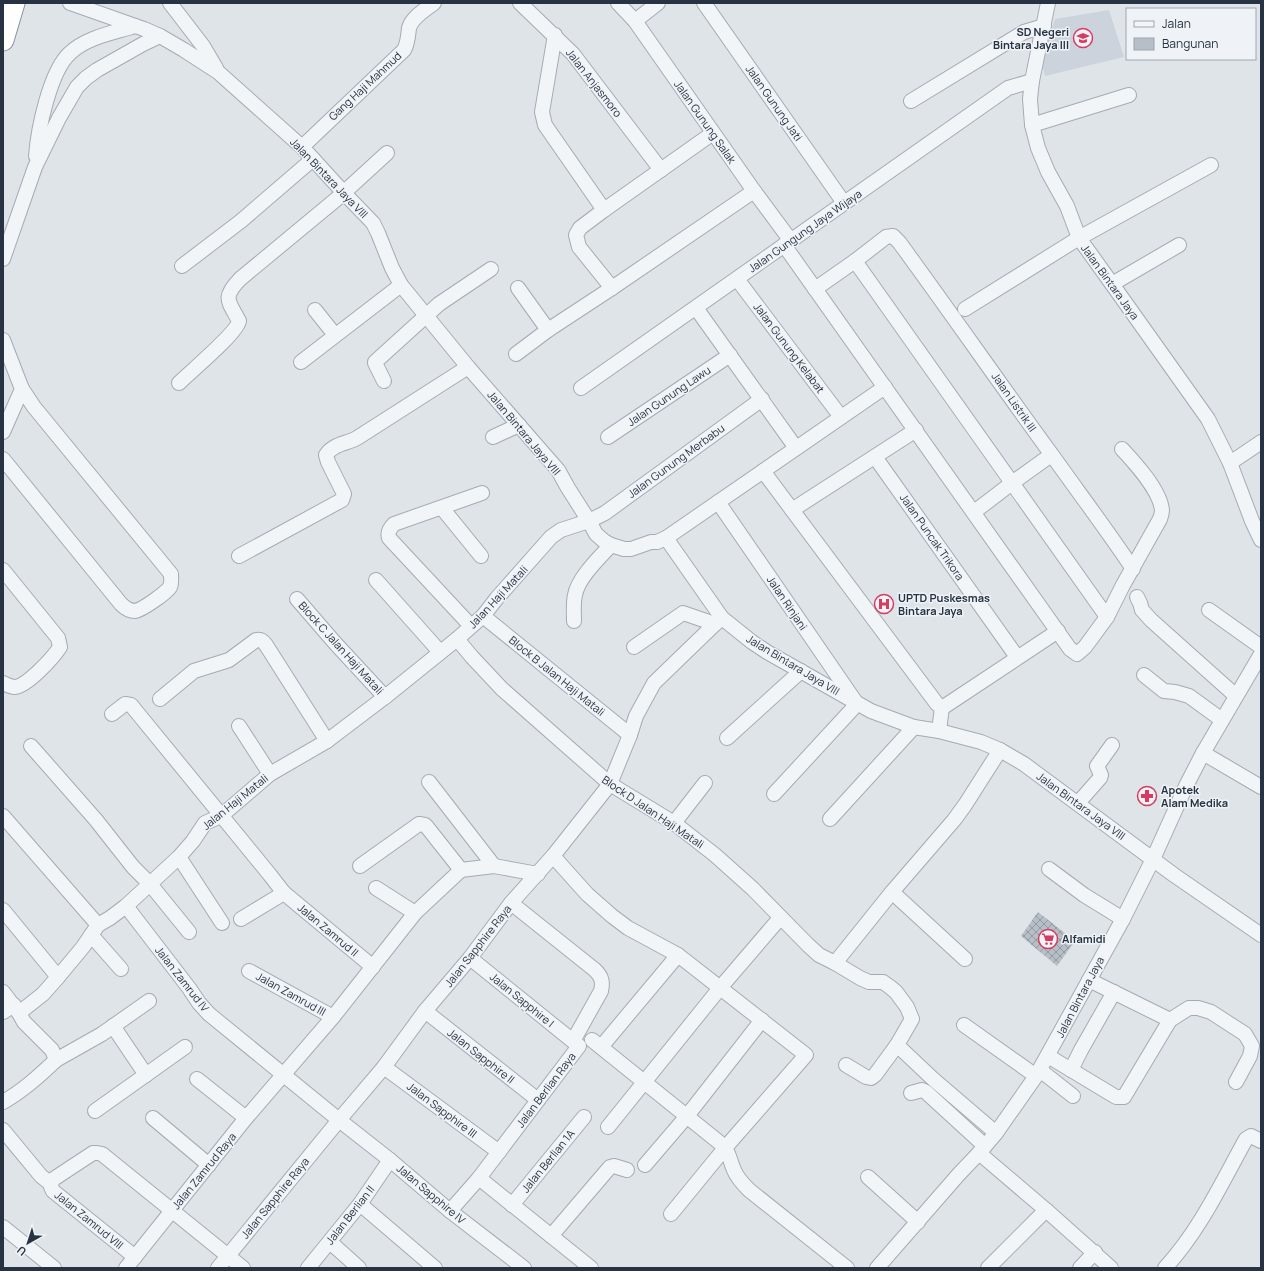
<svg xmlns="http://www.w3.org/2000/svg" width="1264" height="1271" font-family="Manrope,sans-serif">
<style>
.built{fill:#cdd3dc}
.building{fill:url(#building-cross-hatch)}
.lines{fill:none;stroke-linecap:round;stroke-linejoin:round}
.minor-casing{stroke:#a4abb4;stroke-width:16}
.highway-casing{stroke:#8693a1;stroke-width:23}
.minor{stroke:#f2f5f7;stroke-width:14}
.highway{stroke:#fff;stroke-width:21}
.labels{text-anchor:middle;stroke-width:3;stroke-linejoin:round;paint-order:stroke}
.poi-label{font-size:11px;font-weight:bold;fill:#273342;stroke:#eff3f7;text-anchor:start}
.street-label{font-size:11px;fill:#273342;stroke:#eff3f7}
</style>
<defs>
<pattern id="building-cross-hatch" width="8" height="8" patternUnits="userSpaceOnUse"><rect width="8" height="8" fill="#b6bec7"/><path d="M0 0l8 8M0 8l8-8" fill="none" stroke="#949ba3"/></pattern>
</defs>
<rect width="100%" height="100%" fill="#dfe4e9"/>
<path class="built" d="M1109 10 1124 57 1045 76 1041 61 1055 19Z"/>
<path class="building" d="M1038 912 1075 941 1057 966 1021 936Z"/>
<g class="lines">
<defs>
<g id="minor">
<path d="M70 3 144 29 160 36 184 50 218 72 302 147 344 193 373 223 378 233 392 268 401 285 468 367 558 470 568 488 589 521 596 534 604 541 611 545 624 549H631L651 542H657L666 538 885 387"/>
<path d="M170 3 203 46 216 68"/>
<path d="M520 3 573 54 661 170"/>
<path d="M618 3 635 21 754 191 791 241"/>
<path d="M704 3 844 203"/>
<path d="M1048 3 1032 81 1030 99 1032 125 1038 148 1048 172 1067 206 1079 238 1112 284 1208 419 1230 463 1252 521 1261 540"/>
<path d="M635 21 658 3"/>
<path d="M555 35 542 112 545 125 604 210"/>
<path d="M911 101 1024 32 1044 26"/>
<path d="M1032 125 1129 95"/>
<path d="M302 147 404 50C408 43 408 36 409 28 412 17 425 10 434 3"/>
<path d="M36 156C38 129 50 71 70 53 87 37 113 33 135 26"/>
<path d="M784 245 1070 649 1077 654 1085 647 1107 617 1123 585 1160 519C1161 516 1162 513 1162 510 1160 490 1135 463 1122 449"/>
<path d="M3 259 35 167 59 118 77 87 86 78 97 70 143 44 160 36"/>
<path d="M855 261 1107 617"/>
<path d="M182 266 241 221 313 159"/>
<path d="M737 279 841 417"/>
<path d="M1112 284 1179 245"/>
<path d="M518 288 548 330"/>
<path d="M612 288 579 247 576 235 580 228 604 210 713 133"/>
<path d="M815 289 855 261 886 237 893 236 899 242C951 313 1000 384 1052 455 1079 493 1107 530 1133 569"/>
<path d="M696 308 796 448"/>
<path d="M965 309 1079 238 1211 165"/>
<path d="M315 310 335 335"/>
<path d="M3 340 22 389 3 432"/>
<path d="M516 354 548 330 612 288 754 191"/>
<path d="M301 362 401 285"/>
<path d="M384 381 375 363V362L439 304 491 269"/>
<path d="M179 383C190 372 237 333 239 321 228 300 222 298 240 279L339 197 387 153"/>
<path d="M581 388 1008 88 1032 81"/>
<path d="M493 437 519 425"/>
<path d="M608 437 730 355"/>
<path d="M875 457 1017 657"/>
<path d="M3 459 121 604C125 608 129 611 135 611 142 610 166 593 170 587 172 583 171 579 171 574L34 407 22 389"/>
<path d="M1230 463 1261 442"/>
<path d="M763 471 937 704 942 707 945 706 1058 631"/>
<path d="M718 502 857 704 774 794"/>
<path d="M442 508 481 556"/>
<path d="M792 510 916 430"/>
<path d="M974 512 1012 483 1051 455"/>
<path d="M666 538 722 618 752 642 767 652 871 711 914 727 939 731 981 742 1000 750 1024 764 1174 875 1261 935"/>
<path d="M239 556 342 500 344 494 328 462 326 455C333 444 346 444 357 438L468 367"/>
<path d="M3 570 58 638 60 647C53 658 27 686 15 687 11 687 7 685 3 683"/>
<path d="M376 580 440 652"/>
<path d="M1137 597 1140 603 1142 610 1151 620 1236 696"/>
<path d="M297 599 335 643 385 697"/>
<path d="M1209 610 1261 647"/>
<path d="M483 616 630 735"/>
<path d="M574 621C574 613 573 603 575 595 578 578 599 558 611 545"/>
<path d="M471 626 389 538C387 532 390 528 394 524L482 493"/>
<path d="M457 639 472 657 502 689 610 784 674 823 715 855 753 889 808 945 819 955 835 963 860 978 869 982H883L890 987 896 992 907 1007 912 1019 897 1045 933 1079 996 1133"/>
<path d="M634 647 683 613 715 624"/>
<path d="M1144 675 1164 691 1175 692 1189 696 1222 720"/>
<path d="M160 699 194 671 229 660 256 640C261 639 263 641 266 645L327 741"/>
<path d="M112 714 125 704 131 705 270 875 284 893 241 919"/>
<path d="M239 726 270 774"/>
<path d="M939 731 942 707"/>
<path d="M727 738 801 671"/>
<path d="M31 746 96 820 133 867 150 884 189 932"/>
<path d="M1203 753 1261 787"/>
<path d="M429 782 494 866"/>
<path d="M1078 803 1100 778 1101 775 1097 766 1112 745"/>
<path d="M3 816 98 925"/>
<path d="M830 819 914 727"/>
<path d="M674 823 705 783"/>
<path d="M553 856 587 894 612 916 628 928 678 955 806 1055 725 1148 671 1214"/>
<path d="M179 857 222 923"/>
<path d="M360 866 419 824 425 825 427 827 461 870"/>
<path d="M1049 869 1084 895 1123 919"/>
<path d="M376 888 415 913"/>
<path d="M892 892 965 959"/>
<path d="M284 893 373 967"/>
<path d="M511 903 595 970C602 977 603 982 601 991L573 1041"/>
<path d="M126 906 189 988 199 1003 209 1014 339 1120 390 1160 450 1211 524 1268"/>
<path d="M3 910 58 977"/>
<path d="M91 935 121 969"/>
<path d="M835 963 892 892 954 820 965 805 1000 750"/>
<path d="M249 971 333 1017"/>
<path d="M3 992 19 1013"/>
<path d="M425 1011 538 1100"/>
<path d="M3 1012 14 1005"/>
<path d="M1170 1020 1189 1008H1198L1211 1012 1245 1034 1252 1046 1250 1056 1236 1082"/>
<path d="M964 1025 1036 1076"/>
<path d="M113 1026 146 1075"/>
<path d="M592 1040 720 1143C730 1152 729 1159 734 1170 737 1178 743 1184 749 1190L847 1268"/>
<path d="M601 1047 678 955"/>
<path d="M1048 1056 1116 1097H1124L1170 1020 1089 980"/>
<path d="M56 1060 102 1034 149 1001"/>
<path d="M846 1065 866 1077 871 1078 875 1075 897 1045"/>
<path d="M384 1067 499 1152"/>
<path d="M1040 1070 1073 1096"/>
<path d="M1071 1070 1081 1050 1114 992"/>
<path d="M197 1079 246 1118"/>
<path d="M911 1093 922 1090 926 1092 985 1146"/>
<path d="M3 1102C23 1091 40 1075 56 1060L52 1050 24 1022 19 1013 43 994 58 977 83 947 98 925 110 918 126 906 179 857 193 841 205 823 221 816 270 774 327 741 385 697 457 639 483 616 497 598 551 537 561 530 589 521 605 513 762 399"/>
<path d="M95 1111 185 1047"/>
<path d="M153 1118 209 1165"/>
<path d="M608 1127 720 988 780 918"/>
<path d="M3 1130 41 1176 51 1184"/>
<path d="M979 1153 1046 1210 1111 1268"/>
<path d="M645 1165 687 1116 762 1020"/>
<path d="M868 1177 918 1222"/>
<path d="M479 1178 591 1268"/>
<path d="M360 1204 435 1268"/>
<path d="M512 1205 584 1117"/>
<path d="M450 1211 479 1178 579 1046 470 958"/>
<path d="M3 1227 54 1268"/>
<path d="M551 1236 610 1167 614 1166 627 1170"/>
<path d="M330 1242 359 1268"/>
<path d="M135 1257 53 1191 51 1187 52 1180 93 1153H97L102 1154 243 1268"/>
<path d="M126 1268 246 1118 333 1017 415 913 461 870 494 866 538 874"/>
<path d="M218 1268 339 1120 384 1067 425 1011 470 958 511 903 553 856 610 784 630 735 636 716 654 683 715 624 722 618"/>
<path d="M308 1268 360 1204 390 1160"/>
<path d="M877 1268 959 1174 979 1153 996 1133 1036 1076 1123 919 1153 859 1186 786 1203 753 1261 654"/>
<path d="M988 1268 1046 1210"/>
<path d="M1080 1268 1095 1252"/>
<path d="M1165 1268C1200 1230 1221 1184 1246 1139L1251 1136 1261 1141"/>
</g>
<path id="highway" d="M3 40 14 3"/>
</defs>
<use href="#minor" class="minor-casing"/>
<use href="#highway" class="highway-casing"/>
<use href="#minor" class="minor"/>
<use href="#highway" class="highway"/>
</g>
<defs>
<symbol id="school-ring" viewBox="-11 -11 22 22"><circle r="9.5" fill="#eff3f7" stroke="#d73c60" stroke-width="1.5"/><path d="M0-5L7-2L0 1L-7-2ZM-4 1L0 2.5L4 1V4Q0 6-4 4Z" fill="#d73c60"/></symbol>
<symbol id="hospital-ring" viewBox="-11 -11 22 22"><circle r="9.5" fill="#eff3f7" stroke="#d73c60" stroke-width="1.5"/><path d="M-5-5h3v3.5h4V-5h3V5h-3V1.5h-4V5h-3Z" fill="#d73c60"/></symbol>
<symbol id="pharmacy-ring" viewBox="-11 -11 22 22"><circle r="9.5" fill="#eff3f7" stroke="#d73c60" stroke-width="1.5"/><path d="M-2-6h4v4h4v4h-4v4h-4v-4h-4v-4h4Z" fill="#d73c60"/></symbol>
<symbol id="supermarket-ring" viewBox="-11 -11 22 22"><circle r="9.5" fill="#eff3f7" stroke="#d73c60" stroke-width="1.5"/><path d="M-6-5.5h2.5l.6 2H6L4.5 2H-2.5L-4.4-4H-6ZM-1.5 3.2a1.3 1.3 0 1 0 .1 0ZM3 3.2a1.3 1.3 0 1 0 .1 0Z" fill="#d73c60"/></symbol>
</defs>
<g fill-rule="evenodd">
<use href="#school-ring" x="1072" y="27" width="22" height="22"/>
<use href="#hospital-ring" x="873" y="593" width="22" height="22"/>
<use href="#pharmacy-ring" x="1136" y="785" width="22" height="22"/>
<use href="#supermarket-ring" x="1037" y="928" width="22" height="22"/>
</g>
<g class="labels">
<g class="poi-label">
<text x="1069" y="36" text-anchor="end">SD Negeri<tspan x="1069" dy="13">Bintara Jaya III</tspan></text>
<text x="898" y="602">UPTD Puskesmas<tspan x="898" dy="13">Bintara Jaya</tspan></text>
<text x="1161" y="794">Apotek<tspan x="1161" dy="13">Alam Medika</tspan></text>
<text x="1062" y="943">Alfamidi</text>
</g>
<g class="street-label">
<text transform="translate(594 83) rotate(52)" y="4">Jalan Anjasmoro</text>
<text transform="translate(365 86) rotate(-43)" y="4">Gang Haji Mahmud</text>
<text transform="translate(774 103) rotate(55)" y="4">Jalan Gunung Jati</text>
<text transform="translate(705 122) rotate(55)" y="4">Jalan Gunung Salak</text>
<text transform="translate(329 178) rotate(46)" y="4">Jalan Bintara Jaya VIII</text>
<text transform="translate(805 231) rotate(-35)" y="4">Jalan Gungung Jaya Wijaya</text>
<text transform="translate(1110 282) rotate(54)" y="4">Jalan Bintara Jaya</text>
<text transform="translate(789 348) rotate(53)" y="4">Jalan Gunung Kelabat</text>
<text transform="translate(669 396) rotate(-34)" y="4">Jalan Gunung Lawu</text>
<text transform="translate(1014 402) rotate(55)" y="4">Jalan Listrik III</text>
<text transform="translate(524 433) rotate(50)" y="4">Jalan Bintara Jaya VIII</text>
<text transform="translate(676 461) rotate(-36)" y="4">Jalan Gunung Merbabu</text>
<text transform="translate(932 537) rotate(55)" y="4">Jalan Puncak Trikora</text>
<text transform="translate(498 597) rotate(-47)" y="4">Jalan Haji Matali</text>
<text transform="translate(787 603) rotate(56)" y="4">Jalan Rinjani</text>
<text transform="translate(341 648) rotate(48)" y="4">Block C Jalan Haji Matali</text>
<text transform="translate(793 665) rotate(31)" y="4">Jalan Bintara Jaya VIII</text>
<text transform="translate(557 676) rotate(39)" y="4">Block B Jalan Haji Matali</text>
<text transform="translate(235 802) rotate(-39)" y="4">Jalan Haji Matali</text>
<text transform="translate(1081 806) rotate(36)" y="4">Jalan Bintara Jaya VIII</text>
<text transform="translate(653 812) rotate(34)" y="4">Block D Jalan Haji Matali</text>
<text transform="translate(328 930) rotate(40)" y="4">Jalan Zamrud II</text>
<text transform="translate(478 946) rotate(-52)" y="4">Jalan Sapphire Raya</text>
<text transform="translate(182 979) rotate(52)" y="4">Jalan Zamrud IV</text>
<text transform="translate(291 994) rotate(29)" y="4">Jalan Zamrud III</text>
<text transform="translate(1080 997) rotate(-62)" y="4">Jalan Bintara Jaya</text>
<text transform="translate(522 1000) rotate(39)" y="4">Jalan Sapphire I</text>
<text transform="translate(481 1056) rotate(38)" y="4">Jalan Sapphire II</text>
<text transform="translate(546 1090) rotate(-53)" y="4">Jalan Berlian Raya</text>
<text transform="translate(442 1110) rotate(37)" y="4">Jalan Sapphire III</text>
<text transform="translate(548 1161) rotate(-51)" y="4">Jalan Berlian 1A</text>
<text transform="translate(204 1171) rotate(-51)" y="4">Jalan Zamrud Raya</text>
<text transform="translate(431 1194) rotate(40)" y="4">Jalan Sapphire IV</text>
<text transform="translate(275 1198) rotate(-51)" y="4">Jalan Sapphire Raya</text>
<text transform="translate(350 1215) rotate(-52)" y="4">Jalan Berlian II</text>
<text transform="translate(89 1220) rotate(39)" y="4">Jalan Zamrud VIII</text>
</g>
</g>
<rect width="1264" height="1271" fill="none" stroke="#273342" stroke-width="8"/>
<rect x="1126" y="8" width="130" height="52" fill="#eff3f7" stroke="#9fa6af"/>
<rect x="1134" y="21" width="20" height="6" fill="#f2f5f7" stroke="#9fa6af"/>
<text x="1162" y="28" font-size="12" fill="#273342">Jalan</text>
<rect x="1134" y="38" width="20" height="12" fill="#b6bec7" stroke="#9fa6af"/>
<text x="1162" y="48" font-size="12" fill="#273342">Bangunan</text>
<g transform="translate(28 1243) rotate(219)" stroke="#eff3f7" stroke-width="3" paint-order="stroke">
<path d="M0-3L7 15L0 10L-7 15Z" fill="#273342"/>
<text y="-6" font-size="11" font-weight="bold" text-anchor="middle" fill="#273342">U</text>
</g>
</svg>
